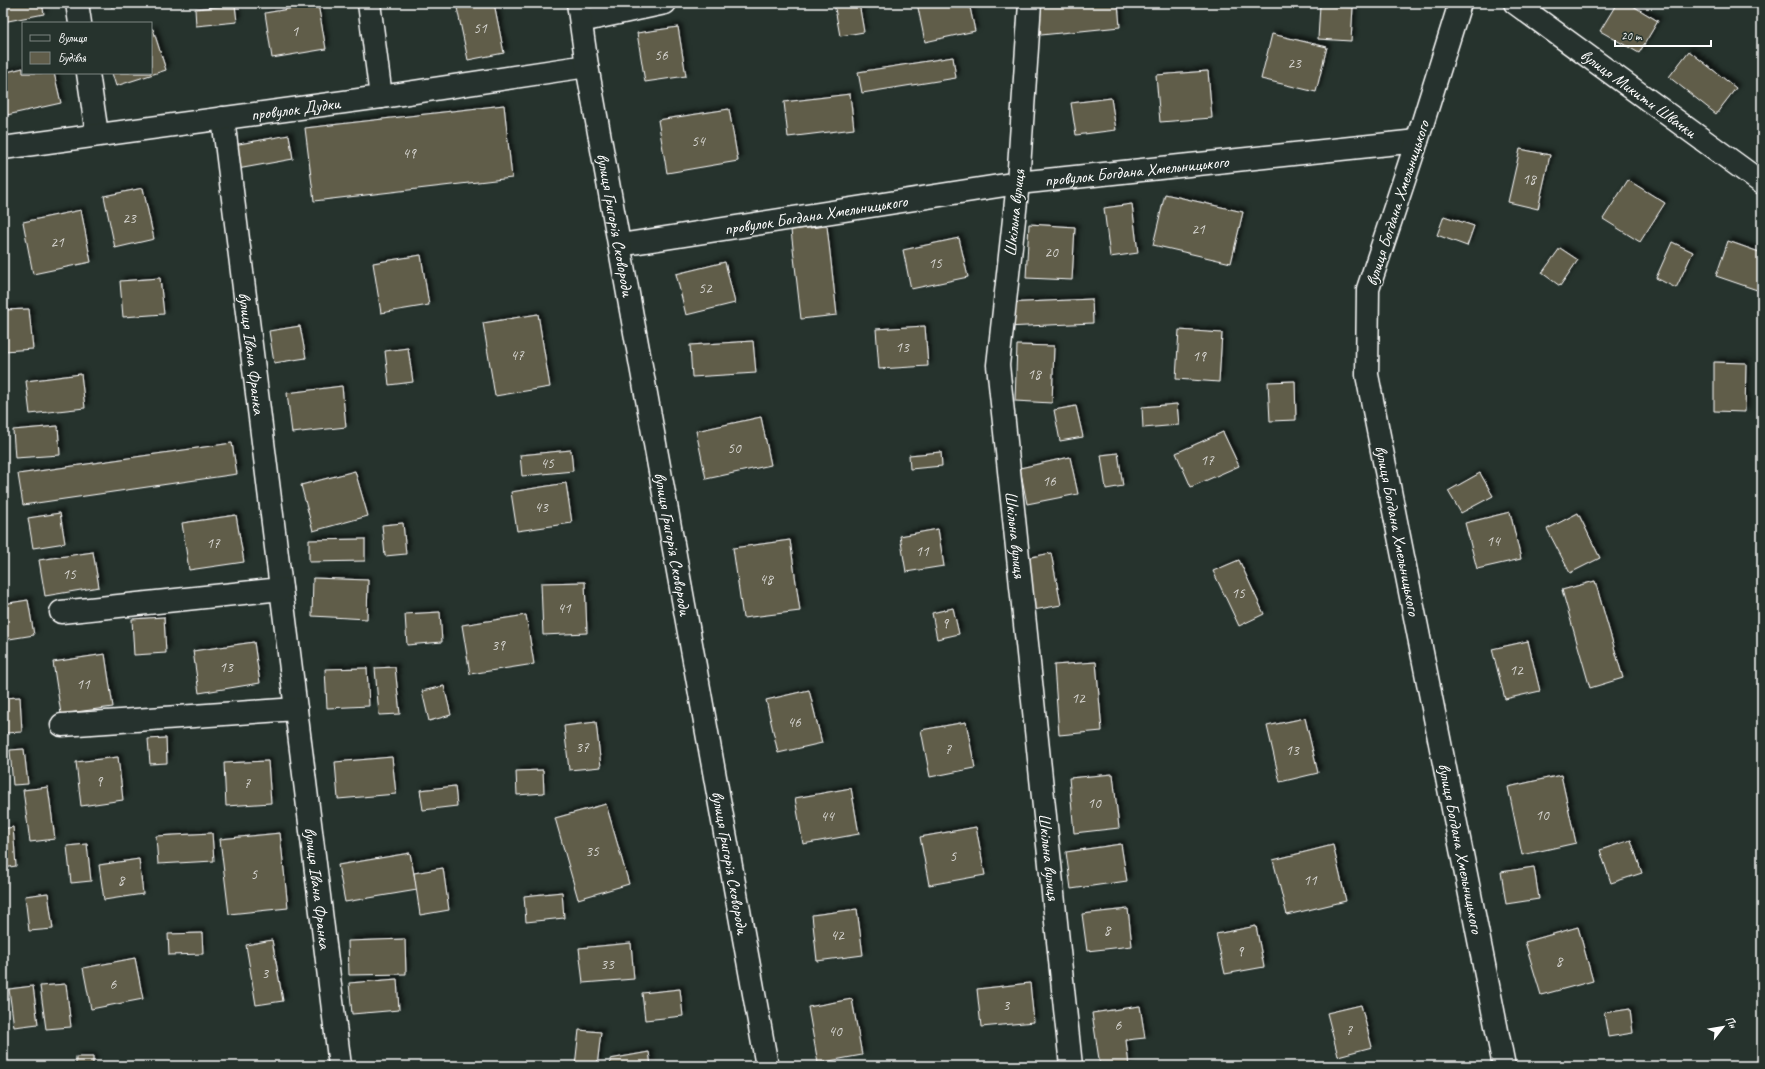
<svg xmlns="http://www.w3.org/2000/svg" width="1765" height="1069" font-family="Caveat,sans-serif">
<style>
.building{fill:#605d4a;stroke:#fff;filter:url(#shadow)}
.lines{fill:none;stroke-linecap:round;stroke-linejoin:round}
.street-casing{stroke:#fff;stroke-width:25}
.secondary-casing{stroke:#fff;stroke-width:25}
.street{stroke:#26332d;stroke-width:22}
.secondary{stroke:#26332d;stroke-width:22}
.labels{text-anchor:middle;stroke-width:3.5;stroke-linejoin:round;paint-order:stroke}
.number-label{font-size:15px;fill:#d7d6d2}
.street-label{font-size:17px;fill:#fff;stroke:#26332d}
</style>
<defs>
<filter id="shadow"><feDropShadow dx="3.5" dy="-3.5" stdDeviation="2" flood-color="#0009"/></filter>
</defs>
<rect width="100%" height="100%" fill="#26332d"/>
<filter id="ink" filterUnits="userSpaceOnUse"><feTurbulence type="fractalNoise" baseFrequency=".025" numOctaves="2"/><feDisplacementMap in="SourceGraphic" scale="8" xChannelSelector="R" yChannelSelector="G"/><feConvolveMatrix kernelMatrix="1 2 1 2 8 2 1 2 1" color-interpolation-filters="sRGB"/></filter>
<g filter="url(#ink)">
<g class="building">
<path d="M3 3H42L44 14 3 22Z"/>
<path d="M111 3H138L111 7Z"/>
<path d="M456 3H494L504 53 468 60Z"/>
<path d="M834 3H859L864 32 840 36Z"/>
<path d="M917 3H969L975 31 925 42Z"/>
<path d="M1037 3H1118L1120 27 1041 35Z"/>
<path d="M1617 3H1628L1658 21 1639 53 1600 31Z"/>
<path d="M1752 3H1762V10Z"/>
<path d="M318 4 326 49 272 58 265 13Z"/>
<path d="M235 5 237 22 196 26 195 9Z"/>
<path d="M1320 5 1353 7 1351 41 1318 39Z"/>
<path d="M678 27 686 76 645 82 637 33Z"/>
<path d="M151 29H153L166 70 116 86 112 73H151Z"/>
<path d="M1272 34 1327 47 1316 92 1261 79Z"/>
<path d="M1689 51 1736 88 1716 114 1669 77Z"/>
<path d="M953 57 956 78 862 93 858 72Z"/>
<path d="M23 68V73H54L61 103 7 115 3 99V73Z"/>
<path d="M1208 71 1212 118 1160 122 1156 75Z"/>
<path d="M850 94 854 129 788 137 784 102Z"/>
<path d="M1111 98 1116 130 1076 135 1071 103Z"/>
<path d="M504 105 512 178 314 201 305 128Z"/>
<path d="M729 109 738 161 667 173 658 120Z"/>
<path d="M289 135 293 159 232 170 228 146Z"/>
<path d="M1520 149 1550 155 1538 209 1508 202Z"/>
<path d="M1628 180 1665 203 1640 242 1603 219Z"/>
<path d="M143 188 154 239 115 248 104 196Z"/>
<path d="M1165 194 1243 212 1231 263 1153 245Z"/>
<path d="M1132 204 1138 253 1110 257 1104 208Z"/>
<path d="M81 210 91 262 33 274 23 222Z"/>
<path d="M1444 216 1474 226 1467 246 1437 235Z"/>
<path d="M1029 224 1075 227 1072 280 1026 278Z"/>
<path d="M827 226 837 315 801 319 791 230Z"/>
<path d="M959 238 968 277 911 289 903 250Z"/>
<path d="M1728 241 1762 253V284L1760 291 1716 276Z"/>
<path d="M1672 242 1693 252 1676 288 1656 278Z"/>
<path d="M1560 248 1578 260 1560 286 1542 273Z"/>
<path d="M421 255 429 305 381 313 373 263Z"/>
<path d="M725 262 735 303 686 315 676 274Z"/>
<path d="M160 278 164 314 123 317 120 281Z"/>
<path d="M1092 299 1093 323 1005 327 1004 303Z"/>
<path d="M29 309 33 349 4 351 3 310Z"/>
<path d="M538 314 550 387 495 396 483 323Z"/>
<path d="M300 326 306 358 274 363 269 331Z"/>
<path d="M925 326 928 366 879 369 876 329Z"/>
<path d="M1179 330 1222 333 1219 382 1176 379Z"/>
<path d="M753 341 756 373 692 377 690 345Z"/>
<path d="M1017 345 1054 346 1052 403 1015 401Z"/>
<path d="M408 348 413 382 389 385 385 351Z"/>
<path d="M1714 362 1746 363 1745 412 1714 411Z"/>
<path d="M81 374 85 408 30 414 26 381Z"/>
<path d="M1295 381 1296 420 1270 421 1268 382Z"/>
<path d="M342 386 346 427 292 433 287 393Z"/>
<path d="M1177 404 1179 425 1143 428 1142 407Z"/>
<path d="M1076 406 1083 437 1060 441 1054 410Z"/>
<path d="M761 417 771 465 706 479 696 431Z"/>
<path d="M58 426 60 455 15 458 13 430Z"/>
<path d="M1223 432 1239 466 1191 487 1176 453Z"/>
<path d="M232 443 237 474 23 505 18 474Z"/>
<path d="M571 450 573 471 522 476 520 455Z"/>
<path d="M941 452 942 466 910 469 909 455Z"/>
<path d="M1118 453 1123 486 1106 489 1101 455Z"/>
<path d="M1070 457 1078 494 1027 504 1020 468Z"/>
<path d="M355 471 368 516 313 531 301 485Z"/>
<path d="M1480 473 1493 496 1461 513 1448 491Z"/>
<path d="M566 483 572 523 517 531 511 492Z"/>
<path d="M1510 512 1521 559 1477 569 1465 523Z"/>
<path d="M60 513 65 543 33 548 28 518Z"/>
<path d="M1578 513 1600 558 1570 573 1547 529Z"/>
<path d="M236 515 244 562 189 570 182 523Z"/>
<path d="M403 523 406 554 385 556 382 525Z"/>
<path d="M938 529 944 566 906 572 900 536Z"/>
<path d="M365 539V561L309 562V540Z"/>
<path d="M790 540 800 611 743 618 733 548Z"/>
<path d="M93 552 99 587 45 596 39 560Z"/>
<path d="M1051 553 1061 605 1028 611 1017 560Z"/>
<path d="M1239 560 1264 614 1239 626 1213 571Z"/>
<path d="M313 578 368 580 367 619 312 616Z"/>
<path d="M1595 581 1623 678 1590 688 1562 590Z"/>
<path d="M585 582 587 633 543 635 541 583Z"/>
<path d="M28 600 34 635 3 640V604Z"/>
<path d="M953 608 959 634 937 639 932 613Z"/>
<path d="M440 612 442 642 407 645 405 614Z"/>
<path d="M526 615 534 664 470 674 462 625Z"/>
<path d="M164 617 166 653 134 655 132 619Z"/>
<path d="M1528 641 1540 691 1505 699 1492 649Z"/>
<path d="M254 642 260 683 199 693 193 651Z"/>
<path d="M105 654 113 707 61 714 53 662Z"/>
<path d="M1096 662 1102 731 1059 735 1054 665Z"/>
<path d="M395 667 400 714 379 715 375 668Z"/>
<path d="M367 668 369 706 327 708 325 669Z"/>
<path d="M444 686 451 715 429 721 422 691Z"/>
<path d="M809 690 822 743 778 753 766 700Z"/>
<path d="M20 697 22 732 5 733 3 698Z"/>
<path d="M1305 718 1318 773 1280 782 1267 726Z"/>
<path d="M596 722 601 767 569 770 564 726Z"/>
<path d="M966 722 975 768 930 777 921 730Z"/>
<path d="M166 738 167 763 150 764 148 739Z"/>
<path d="M24 749 28 784 13 785 10 750Z"/>
<path d="M118 757 123 800 81 806 76 762Z"/>
<path d="M392 757 396 794 338 799 335 762Z"/>
<path d="M268 761 271 803 226 806 224 763Z"/>
<path d="M543 770 544 793 517 795 516 771Z"/>
<path d="M1113 774 1119 828 1074 833 1069 778Z"/>
<path d="M1561 775 1576 843 1522 855 1508 787Z"/>
<path d="M455 786 457 806 423 810 420 790Z"/>
<path d="M48 787 55 839 30 842 23 790Z"/>
<path d="M851 788 859 834 803 844 795 798Z"/>
<path d="M606 804 629 884 578 899 555 818Z"/>
<path d="M13 827 16 866 3 868V829Z"/>
<path d="M976 827 985 875 929 885 920 837Z"/>
<path d="M212 833 214 861 158 864 156 836Z"/>
<path d="M280 833 288 908 229 914 220 839Z"/>
<path d="M1631 840 1642 873 1611 883 1600 850Z"/>
<path d="M87 844 91 881 71 883 67 846Z"/>
<path d="M1121 844 1127 881 1071 889 1066 852Z"/>
<path d="M1333 845 1346 901 1287 915 1273 860Z"/>
<path d="M410 853 417 890 345 902 338 865Z"/>
<path d="M139 859 143 894 104 900 99 865Z"/>
<path d="M1534 867 1539 899 1506 904 1501 872Z"/>
<path d="M443 868 449 910 420 915 414 873Z"/>
<path d="M562 892 564 918 526 922 524 896Z"/>
<path d="M48 893 53 929 29 931 25 896Z"/>
<path d="M857 909 863 955 817 961 812 915Z"/>
<path d="M1128 909 1132 946 1087 951 1082 914Z"/>
<path d="M1256 926 1264 967 1225 974 1216 934Z"/>
<path d="M1578 927 1593 981 1541 995 1525 942Z"/>
<path d="M202 933 203 954 169 955 168 934Z"/>
<path d="M405 939 406 974 349 975 348 941Z"/>
<path d="M272 940 283 1001 256 1005 246 945Z"/>
<path d="M631 943 634 979 583 983 579 948Z"/>
<path d="M135 958 143 999 91 1009 83 968Z"/>
<path d="M397 979 399 1010 352 1014 349 983Z"/>
<path d="M1030 983 1034 1022 981 1027 977 989Z"/>
<path d="M66 984 71 1027 46 1029 40 986Z"/>
<path d="M33 986 38 1024 14 1027 9 989Z"/>
<path d="M680 989 683 1016 645 1020 642 993Z"/>
<path d="M852 999 862 1055 818 1063 808 1007Z"/>
<path d="M1361 1005 1372 1047 1338 1056 1327 1013Z"/>
<path d="M1140 1006 1145 1038 1126 1040 1129 1066H1100L1092 1013Z"/>
<path d="M1630 1009 1633 1033 1608 1037 1604 1013Z"/>
<path d="M579 1030 601 1032 597 1066H575Z"/>
<path d="M649 1052 651 1066H611L610 1059Z"/>
<rect x="76" y="1057" width="17" height="9"/>
</g>
<g class="lines">
<defs>
<g id="street">
<path d="M77 3 80 23"/>
<path d="M369 3 381 97"/>
<path id="s1" d="M1030 3 1018 183 998 365 1071 1066"/>
<path id="s2" d="M1515 3 1762 183"/>
<path d="M581 21 665 3"/>
<path d="M88 73 97 134"/>
<path id="s3" d="M223 118 340 1066"/>
<path id="s4" d="M3 148 381 97 587 66"/>
<path id="s5" d="M620 245 1018 183 1417 141"/>
<path d="M61 612 281 589"/>
<path d="M62 725 296 709"/>
</g>
<g id="secondary">
<path id="s6" d="M578 3 587 66 767 1066"/>
<path id="s7" d="M1460 3 1417 141 1368 289 1367 375 1504 1066"/>
</g>
</defs>
<use href="#street" class="street-casing"/>
<use href="#secondary" class="secondary-casing"/>
<use href="#street" class="street"/>
<use href="#secondary" class="secondary"/>
</g>
</g>
<g class="labels">
<g class="number-label">
<text x="480" y="33">51</text>
<text x="295" y="36">1</text>
<text x="661" y="60">56</text>
<text x="1294" y="68">23</text>
<text x="698" y="146">54</text>
<text x="409" y="158">49</text>
<text x="1529" y="184">18</text>
<text x="129" y="223">23</text>
<text x="1198" y="234">21</text>
<text x="57" y="247">21</text>
<text x="1051" y="257">20</text>
<text x="935" y="268">15</text>
<text x="705" y="293">52</text>
<text x="902" y="352">13</text>
<text x="517" y="360">47</text>
<text x="1199" y="361">19</text>
<text x="1034" y="379">18</text>
<text x="734" y="453">50</text>
<text x="1207" y="465">17</text>
<text x="547" y="468">45</text>
<text x="1049" y="486">16</text>
<text x="541" y="512">43</text>
<text x="1493" y="546">14</text>
<text x="213" y="548">17</text>
<text x="922" y="556">11</text>
<text x="69" y="579">15</text>
<text x="766" y="584">48</text>
<text x="1238" y="598">15</text>
<text x="564" y="613">41</text>
<text x="945" y="628">9</text>
<text x="498" y="650">39</text>
<text x="226" y="672">13</text>
<text x="1516" y="675">12</text>
<text x="83" y="689">11</text>
<text x="1078" y="703">12</text>
<text x="794" y="727">46</text>
<text x="582" y="752">37</text>
<text x="948" y="754">7</text>
<text x="1292" y="755">13</text>
<text x="99" y="786">9</text>
<text x="247" y="788">7</text>
<text x="1094" y="808">10</text>
<text x="1542" y="820">10</text>
<text x="827" y="821">44</text>
<text x="592" y="856">35</text>
<text x="953" y="861">5</text>
<text x="254" y="879">5</text>
<text x="121" y="885">8</text>
<text x="1310" y="885">11</text>
<text x="1107" y="935">8</text>
<text x="837" y="940">42</text>
<text x="1240" y="956">9</text>
<text x="1559" y="966">8</text>
<text x="607" y="969">33</text>
<text x="265" y="978">3</text>
<text x="113" y="989">6</text>
<text x="1006" y="1010">3</text>
<text x="1118" y="1030">6</text>
<text x="1349" y="1035">7</text>
<text x="835" y="1036">40</text>
</g>
<g class="street-label">
<text dy="6" stroke="none"><textPath href="#s2" startOffset="153">вулиця Микити Швачки</textPath></text>
<text dy="6" stroke="none"><textPath href="#s4" startOffset="295">провулок Дудки</textPath></text>
<text dy="6" stroke="none"><textPath href="#s5" startOffset="522">провулок Богдана Хмельницького</textPath></text>
<text transform="translate(1397 203) rotate(-72)" y="6">вулиця Богдана Хмельницького</text>
<text transform="translate(1014 213) rotate(-84)" y="6">Шкільна вулиця</text>
<text dy="6" stroke="none"><textPath href="#s5" startOffset="198">провулок Богдана Хмельницького</textPath></text>
<text dy="6" stroke="none"><textPath href="#s6" startOffset="225">вулиця Григорія Сковороди</textPath></text>
<text dy="6" stroke="none"><textPath href="#s3" startOffset="237">вулиця Івана Франка</textPath></text>
<text dy="6" stroke="none"><textPath href="#s7" startOffset="545">вулиця Богдана Хмельницького</textPath></text>
<text dy="6" stroke="none"><textPath href="#s1" startOffset="534">Шкільна вулиця</textPath></text>
<text dy="6" stroke="none"><textPath href="#s6" startOffset="549">вулиця Григорія Сковороди</textPath></text>
<text dy="6" stroke="none"><textPath href="#s7" startOffset="869">вулиця Богдана Хмельницького</textPath></text>
<text dy="6" stroke="none"><textPath href="#s1" startOffset="858">Шкільна вулиця</textPath></text>
<text dy="6" stroke="none"><textPath href="#s6" startOffset="873">вулиця Григорія Сковороди</textPath></text>
<text dy="6" stroke="none"><textPath href="#s3" startOffset="776">вулиця Івана Франка</textPath></text>
</g>
</g>
<rect width="1765" height="1069" fill="none" stroke="#26332d" stroke-width="16"/>
<rect x="8" y="8" width="1749" height="1053" fill="none" stroke="#fff" stroke-width="1.5" filter="url(#ink)"/>
<rect x="22" y="22" width="130" height="52" fill="#26332d" stroke="#7d8581"/>
<rect x="30" y="35" width="20" height="6" fill="#26332d" stroke="#7d8581"/>
<text x="58" y="42" font-size="12" fill="#ffffff">Вулиця</text>
<rect x="30" y="52" width="20" height="12" fill="#605d4a" stroke="#7d8581"/>
<text x="58" y="62" font-size="12" fill="#ffffff">Будівля</text>
<g transform="translate(1723 1027) rotate(59)" stroke="#26332d" stroke-width="3" paint-order="stroke">
<path d="M0-3L7 15L0 10L-7 15Z" fill="#ffffff"/>
<text y="-6" font-size="11" font-weight="bold" text-anchor="middle" fill="#ffffff">Пн</text>
</g>
<path d="M1615 40v6h96v-6" fill="none" stroke="#ffffff" stroke-width="2"/>
<text x="1621" y="40" font-size="12" fill="#ffffff" stroke="#26332d" stroke-width="3" paint-order="stroke">20 m</text>
</svg>
